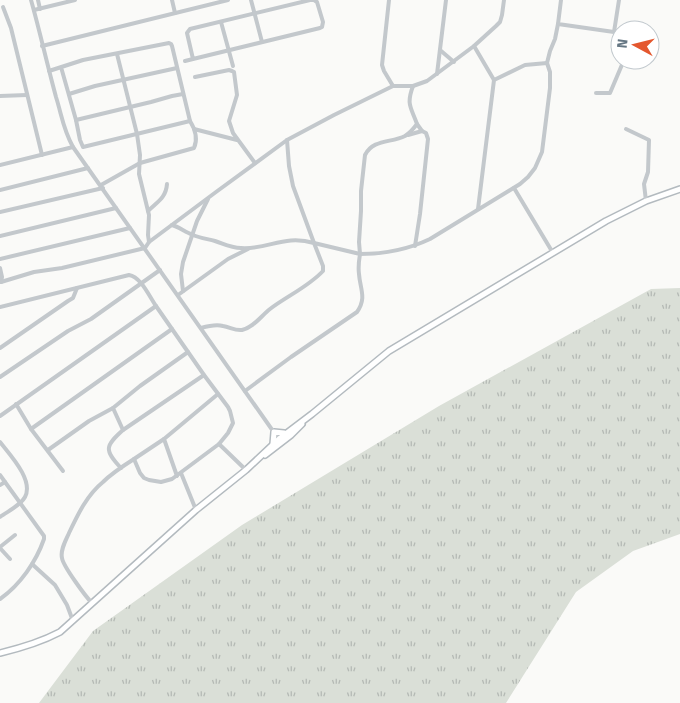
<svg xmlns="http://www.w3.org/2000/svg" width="680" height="703" font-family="'Fira Sans',sans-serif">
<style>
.grass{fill:url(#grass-tufts)}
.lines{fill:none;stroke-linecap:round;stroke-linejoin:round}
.secondary-casing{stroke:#b3babf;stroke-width:8}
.street{stroke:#c3c8cc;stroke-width:4}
.secondary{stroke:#fff;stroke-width:5}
</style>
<defs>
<pattern id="grass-tufts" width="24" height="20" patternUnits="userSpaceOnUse" patternTransform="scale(1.25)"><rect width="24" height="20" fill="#dadfd7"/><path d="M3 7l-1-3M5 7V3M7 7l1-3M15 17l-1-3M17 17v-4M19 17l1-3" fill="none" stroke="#b4b9b4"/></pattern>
</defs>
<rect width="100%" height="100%" fill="#fafaf8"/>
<path class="grass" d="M680 288V534L633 551 576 592 506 703H39L93 631 242 525 439 406 651 289Z"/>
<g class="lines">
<defs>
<g id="secondary">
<path d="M273 444 274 432 284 433"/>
<path d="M265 455 291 435 302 424"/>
<path d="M0 653C21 648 41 642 60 632L196 510 246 470 279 439 312 414 389 351 606 221 646 201 680 189"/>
</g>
</defs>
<use href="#secondary" class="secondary-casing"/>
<g class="street">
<path d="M31 0C40 32 47 64 56 97 62 116 63 129 73 147L280 441"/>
<path d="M38 0 40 9"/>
<path d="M172 0 175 13"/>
<path d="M251 0 262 42"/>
<path d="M389 0 382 65 384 71 393 86"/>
<path d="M561 0 558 24 614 32 619 0"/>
<path d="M3 7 11 28 42 155"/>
<path d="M34 10 75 0"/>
<path d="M221 22 233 66"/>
<path d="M42 46 228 0"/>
<path d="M474 46 494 80"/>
<path d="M440 50 454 62"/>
<path d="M117 54 137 134 140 155 139 174 149 215 148 235 149 242"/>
<path d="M185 61 193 59 320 28 322 27 323 22 317 2 314 0H310L190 29 187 33 193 59"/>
<path d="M49 71 83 60 169 43 171 44 172 46 190 121 83 147 80 140 76 120 61 67"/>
<path d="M437 74 446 0"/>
<path d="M195 77 229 70 232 71 234 72 237 95 229 121 233 133 255 163"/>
<path d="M413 86C406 105 411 107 417 124 414 128 410 133 405 136 391 143 373 139 365 155L361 191V211L359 242 360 254C384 254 409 249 430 239L520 184 528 177 535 168 542 152 550 88V72L547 63 550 51 555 39 558 24"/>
<path d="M596 93H610L624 60"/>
<path d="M69 94 95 86 177 68"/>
<path d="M0 96 27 95"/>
<path d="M76 120 151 102 172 96 183 94"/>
<path d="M194 129 237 140"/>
<path d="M626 129 649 140 648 172 644 184 646 201"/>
<path d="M408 135 422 131"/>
<path d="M0 165 73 147"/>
<path d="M101 185 140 163 194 148C198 139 195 129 190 121"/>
<path d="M514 188 553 253"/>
<path d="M0 190 88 168"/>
<path d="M478 209 494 80 525 65 547 63"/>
<path d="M148 211C157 202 166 198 167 184"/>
<path d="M0 212 103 188"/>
<path d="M172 225C179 227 185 232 193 235 200 238 208 239 215 241 224 244 231 248 241 248 268 250 284 234 314 243L323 266V271C308 287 287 296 270 309 261 316 254 327 242 330 235 331 230 327 223 326 216 324 208 326 201 328"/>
<path d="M0 236 116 208"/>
<path d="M415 246 420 214 428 139 426 133 422 131 417 124"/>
<path d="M0 259 130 228"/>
<path d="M0 268 2 277 1 282"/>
<path d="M1 282 34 272 62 268 145 248 149 242 216 192 287 140 334 115 393 86H413L427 81 474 46 496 26 500 22 502 15 504 0"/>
<path d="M183 291 181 274 183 262 197 221 208 199"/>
<path d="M178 295 228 259 248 249"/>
<path d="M0 307 129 275C141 277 149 296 156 306L0 416"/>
<path d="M0 348 68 301 73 298 77 288"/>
<path d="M188 352 140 386 113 408 123 430 204 375"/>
<path d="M0 377 68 331 91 319 160 270"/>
<path d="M245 391 291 357 357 312C367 298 360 289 359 274 358 267 359 260 360 254L314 243 293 186 289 166 287 140"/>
<path d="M16 404 31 429 172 329"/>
<path d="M31 429 63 471"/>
<path d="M0 442C10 455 34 480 25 497 20 506 8 511 0 517"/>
<path d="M219 444 246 470"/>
<path d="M48 450 89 421 113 408"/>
<path d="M134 459 164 439"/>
<path d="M121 468C104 450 105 446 123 430"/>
<path d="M181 473 196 510"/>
<path d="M0 475 5 482 0 485"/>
<path d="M177 476 164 439 218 394"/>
<path d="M0 547 15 535"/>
<path d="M0 548 10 559"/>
<path d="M32 564 55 585 67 605 73 621"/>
<path d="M0 599C20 585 36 562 44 539V536L5 482"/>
<path d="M92 603C86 597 63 566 62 558 60 550 66 540 69 533 78 514 87 495 103 482 112 473 123 466 134 459L140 473 144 478 149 480 161 482 172 479 219 444 228 433 233 423 230 411 228 407 204 375 156 306"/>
</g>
<use href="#secondary" class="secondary"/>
</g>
<g transform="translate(635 45) rotate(277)"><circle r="24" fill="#ffffff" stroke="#c1c8cd"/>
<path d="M0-4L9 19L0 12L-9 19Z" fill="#e4572e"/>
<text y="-8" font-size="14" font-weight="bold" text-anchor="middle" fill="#657683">N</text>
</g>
</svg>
